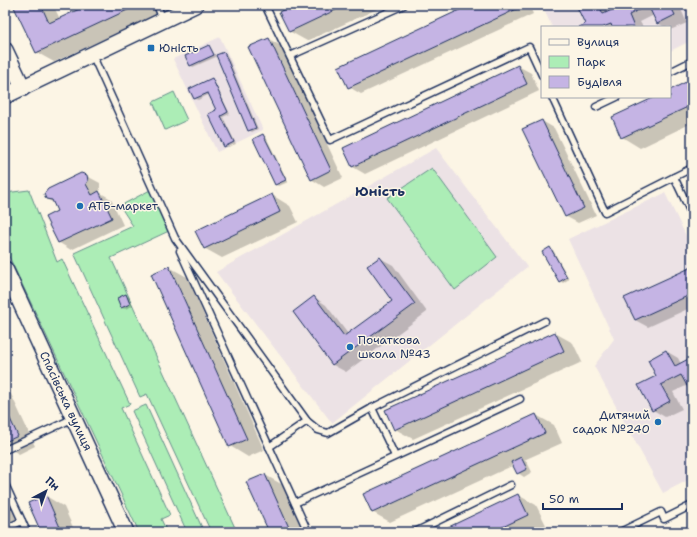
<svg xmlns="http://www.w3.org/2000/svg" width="697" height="537" font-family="'Shantell Sans',sans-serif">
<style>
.built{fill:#ece2e5}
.green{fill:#acedb6;stroke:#648e8a}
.shadow{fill:#0003}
.building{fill:#c5b4e4;stroke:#1b2f5e}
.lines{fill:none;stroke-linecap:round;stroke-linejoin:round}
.service-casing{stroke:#1b2f5e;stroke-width:9}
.tertiary-casing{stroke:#1b2f5e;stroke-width:18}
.service{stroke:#fcf5e5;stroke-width:6}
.tertiary{stroke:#fcf5e5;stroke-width:15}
.poi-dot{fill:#1f6fb2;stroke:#fcf5e5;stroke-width:1.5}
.labels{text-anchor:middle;stroke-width:3;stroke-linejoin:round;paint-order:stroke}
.poi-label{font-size:12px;fill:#1b2f5e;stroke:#fcf5e5;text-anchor:start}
.street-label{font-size:12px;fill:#1b2f5e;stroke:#fcf5e5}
.quarter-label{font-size:14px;font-weight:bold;fill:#1b2f5e;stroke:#fcf5e5}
</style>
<rect width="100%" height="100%" fill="#fcf5e5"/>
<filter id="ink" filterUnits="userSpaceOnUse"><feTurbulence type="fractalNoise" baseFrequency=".025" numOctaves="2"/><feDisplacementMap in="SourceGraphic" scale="8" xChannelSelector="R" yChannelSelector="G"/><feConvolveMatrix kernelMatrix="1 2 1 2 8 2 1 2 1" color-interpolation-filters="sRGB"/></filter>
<g filter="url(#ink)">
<g class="built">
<path d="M542 5H692V40L670 51V27H552Z"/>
<path d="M220 37 263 130 217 152 173 59Z"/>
<path d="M436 148 527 267 332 423 216 272Z"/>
<path d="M665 193 692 248V478L663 493 594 366 614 339 568 239Z"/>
</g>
<g class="green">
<path d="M174 92 187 120 165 130 153 102Z"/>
<path d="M432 168 497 257 455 290 387 198Z"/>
<path d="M152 189 171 230 111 258 237 532H211L147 394 140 397 74 253 133 226 120 206Z"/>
<path d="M29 190 57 262 62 259 130 404 121 408 170 515 161 519 167 532H139L5 248V193Z"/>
<path d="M146 405 204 532H187L132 411Z"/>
</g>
<g class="shadow">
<path d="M14 5H53L60 19 91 5H159L162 12 54 62 36 52Z"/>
<path d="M296 5H386L307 41 289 31Z"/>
<path d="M472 5H529L533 14 361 94 349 87Z"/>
<path d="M585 5H604L608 7 610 12 626 5H679L687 23 670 30V27H664L658 23 654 15 640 22 643 27H581L586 24Z"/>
<path d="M269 39 281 46 343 178 324 187 311 179Z"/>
<path d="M209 46 211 48 216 57 193 67 191 65Z"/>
<path d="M224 53 227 55 258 129 252 132 249 130Z"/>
<path d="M518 66 531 73 539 91 365 174 353 167 344 148Z"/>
<path d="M212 79 214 81 230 114 223 117 236 144 228 147 225 146 218 111 210 94 198 100 195 99 191 90Z"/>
<path d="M692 81V123L640 148 622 137 657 97H670V91Z"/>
<path d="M542 121 554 128 596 215 578 223 565 216Z"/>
<path d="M263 135 266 137 288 182 279 186 276 185 254 140Z"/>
<path d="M87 176 100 183V189L99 192 111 199 123 225 71 250 58 242V212L54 203 46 199Z"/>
<path d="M272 195 290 206 298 222 222 258 204 248Z"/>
<path d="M550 249 553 250 569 279 563 283 560 281Z"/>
<path d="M380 258 393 265 427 312 346 372 333 365 294 312 314 297 326 305 348 334 394 301Z"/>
<path d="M169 267 187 277 264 450 248 457 230 446Z"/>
<path d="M692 268V307L648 327 635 320Z"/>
<path d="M126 296 129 297 133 306 125 309 122 308Z"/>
<path d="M555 333 573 343 582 362 413 439 395 429Z"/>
<path d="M666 351 678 358 681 364 692 358V392L688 385 673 392 682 409 665 417 653 410 658 376Z"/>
<path d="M5 381 35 446 19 454 5 446Z"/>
<path d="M536 415 554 425 562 443 524 460 527 462 532 472 524 477 518 473 514 465 390 522 372 512Z"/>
<path d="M265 475 283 485 304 532H270Z"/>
<path d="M518 495 536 505 546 525 531 532H440Z"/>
<path d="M46 496 64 507 75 532H42Z"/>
<path d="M5 501 15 507 22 522 5 530Z"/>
<path d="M692 525V531L689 526Z"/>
</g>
<g class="building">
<path d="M13 5H41L49 23 88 5H138L36 53Z"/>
<path d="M293 5H346L289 32 279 12Z"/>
<path d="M470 5H520L521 7 348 88 338 67Z"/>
<path d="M582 5H599L603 14 623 5H670L675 15 657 24 648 5 629 15 634 27H612L611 24 603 27H578L585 24 577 7Z"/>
<path d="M269 38 331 170 311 180 248 47Z"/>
<path d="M209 45 214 55 190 66 185 56Z"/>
<path d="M224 52 256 128 248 131 216 55Z"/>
<path d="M518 65 527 84 352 167 343 148Z"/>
<path d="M212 78 228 112 221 116 234 142 224 147 208 114 216 110 208 93 194 99 189 89Z"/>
<path d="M692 79V105L621 138 612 117 655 97H670V90Z"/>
<path d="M542 120 584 208 565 217 522 129Z"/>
<path d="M263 134 286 180 275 185 253 139Z"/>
<path d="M81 173 87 175 88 181 86 184 92 195 99 191 112 218 58 243 45 217 57 211 52 200 46 199 44 194 48 189Z"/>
<path d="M272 194 280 212 204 249 195 231Z"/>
<path d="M550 247 567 277 559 282 542 252Z"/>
<path d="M380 257 415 304 332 365 293 312 314 296 344 336 392 301 367 266Z"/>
<path d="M169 266 247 439 229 447 151 274Z"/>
<path d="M692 267V294L635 320 624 298Z"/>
<path d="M126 294 130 304 121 308 117 298Z"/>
<path d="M555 332 564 351 394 430 385 410Z"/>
<path d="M666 350 675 366 692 357V392L691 393 681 375 661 385 670 401 652 411 638 385 656 376 648 360Z"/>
<path d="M5 408 18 436 5 442Z"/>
<path d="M536 414 545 433 372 513 363 494Z"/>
<path d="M521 457 527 469 517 474 511 462Z"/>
<path d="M265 474 291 532H269L246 482Z"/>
<path d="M518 494 528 515 492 532H438Z"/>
<path d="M46 495 62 532H41L28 503Z"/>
</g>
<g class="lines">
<defs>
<g id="service">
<path d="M157 5 163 20"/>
<path d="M265 5 330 140 529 47 542 75"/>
<path d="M92 54 175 238 307 421 318 430 328 433 372 408 545 321"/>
<path d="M290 56 404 5"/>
<path d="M670 72 692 61"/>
<path d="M552 97 605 212 692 168"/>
<path d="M596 107 617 97"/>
<path d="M674 177 692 215"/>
<path d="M180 251 308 532"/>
<path d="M372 408 395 456"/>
<path d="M269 447 307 421"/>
<path d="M5 450 74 418"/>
<path d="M5 484 27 532"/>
<path d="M295 503 520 399"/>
<path d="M5 529 22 521"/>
<path d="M415 532 511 485"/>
<path d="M620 532 661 512 664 519 692 505"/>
</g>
<g id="tertiary">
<path d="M5 50 23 88"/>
<path d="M5 96 195 5"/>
<path d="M5 269 126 532"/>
</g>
</defs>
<use href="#service" class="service-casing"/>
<use href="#tertiary" class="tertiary-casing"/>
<use href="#service" class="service"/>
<use href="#tertiary" class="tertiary"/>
</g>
</g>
<g class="poi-dot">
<rect x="147" y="44" width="8" height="8" rx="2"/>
<circle cx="80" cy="206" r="4"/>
<circle cx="350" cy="347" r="4"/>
<circle cx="658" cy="422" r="4"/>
</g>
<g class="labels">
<g class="poi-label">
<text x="159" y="52">Юність</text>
<text x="88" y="210">АТБ-маркет</text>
<text x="358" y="344">Початкова<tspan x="358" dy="14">школа №43</tspan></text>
<text x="650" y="419" text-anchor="end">Дитячий<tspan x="650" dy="14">садок №240</tspan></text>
</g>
<g class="street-label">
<text transform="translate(66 401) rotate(65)" y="4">Спасівська вулиця</text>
</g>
<g class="quarter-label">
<text x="380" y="196">Юність</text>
</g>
</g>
<rect width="697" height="537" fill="none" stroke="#fcf5e5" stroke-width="20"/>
<rect x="10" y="10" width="677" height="517" fill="none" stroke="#1b2f5e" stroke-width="1.5" filter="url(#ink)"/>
<rect x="541" y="26" width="130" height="72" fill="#fcf5e5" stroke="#a2a6af"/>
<rect x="549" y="39" width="20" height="6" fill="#fcf5e5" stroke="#a2a6af"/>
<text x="577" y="46" font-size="12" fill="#1b2f5e">Вулиця</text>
<rect x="549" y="56" width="20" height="12" fill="#acedb6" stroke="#a2a6af"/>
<text x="577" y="66" font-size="12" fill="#1b2f5e">Парк</text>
<rect x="549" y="76" width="20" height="12" fill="#c5b4e4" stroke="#a2a6af"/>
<text x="577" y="86" font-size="12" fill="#1b2f5e">Будівля</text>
<g transform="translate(46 491) rotate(41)" stroke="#fcf5e5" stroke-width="3" paint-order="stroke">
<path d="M0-3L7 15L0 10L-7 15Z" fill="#1b2f5e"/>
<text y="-6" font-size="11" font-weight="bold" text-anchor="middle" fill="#1b2f5e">Пн</text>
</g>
<path d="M543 503v6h79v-6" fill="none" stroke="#1b2f5e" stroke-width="2"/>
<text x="549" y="503" font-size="12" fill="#1b2f5e" stroke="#fcf5e5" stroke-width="3" paint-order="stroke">50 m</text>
</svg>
